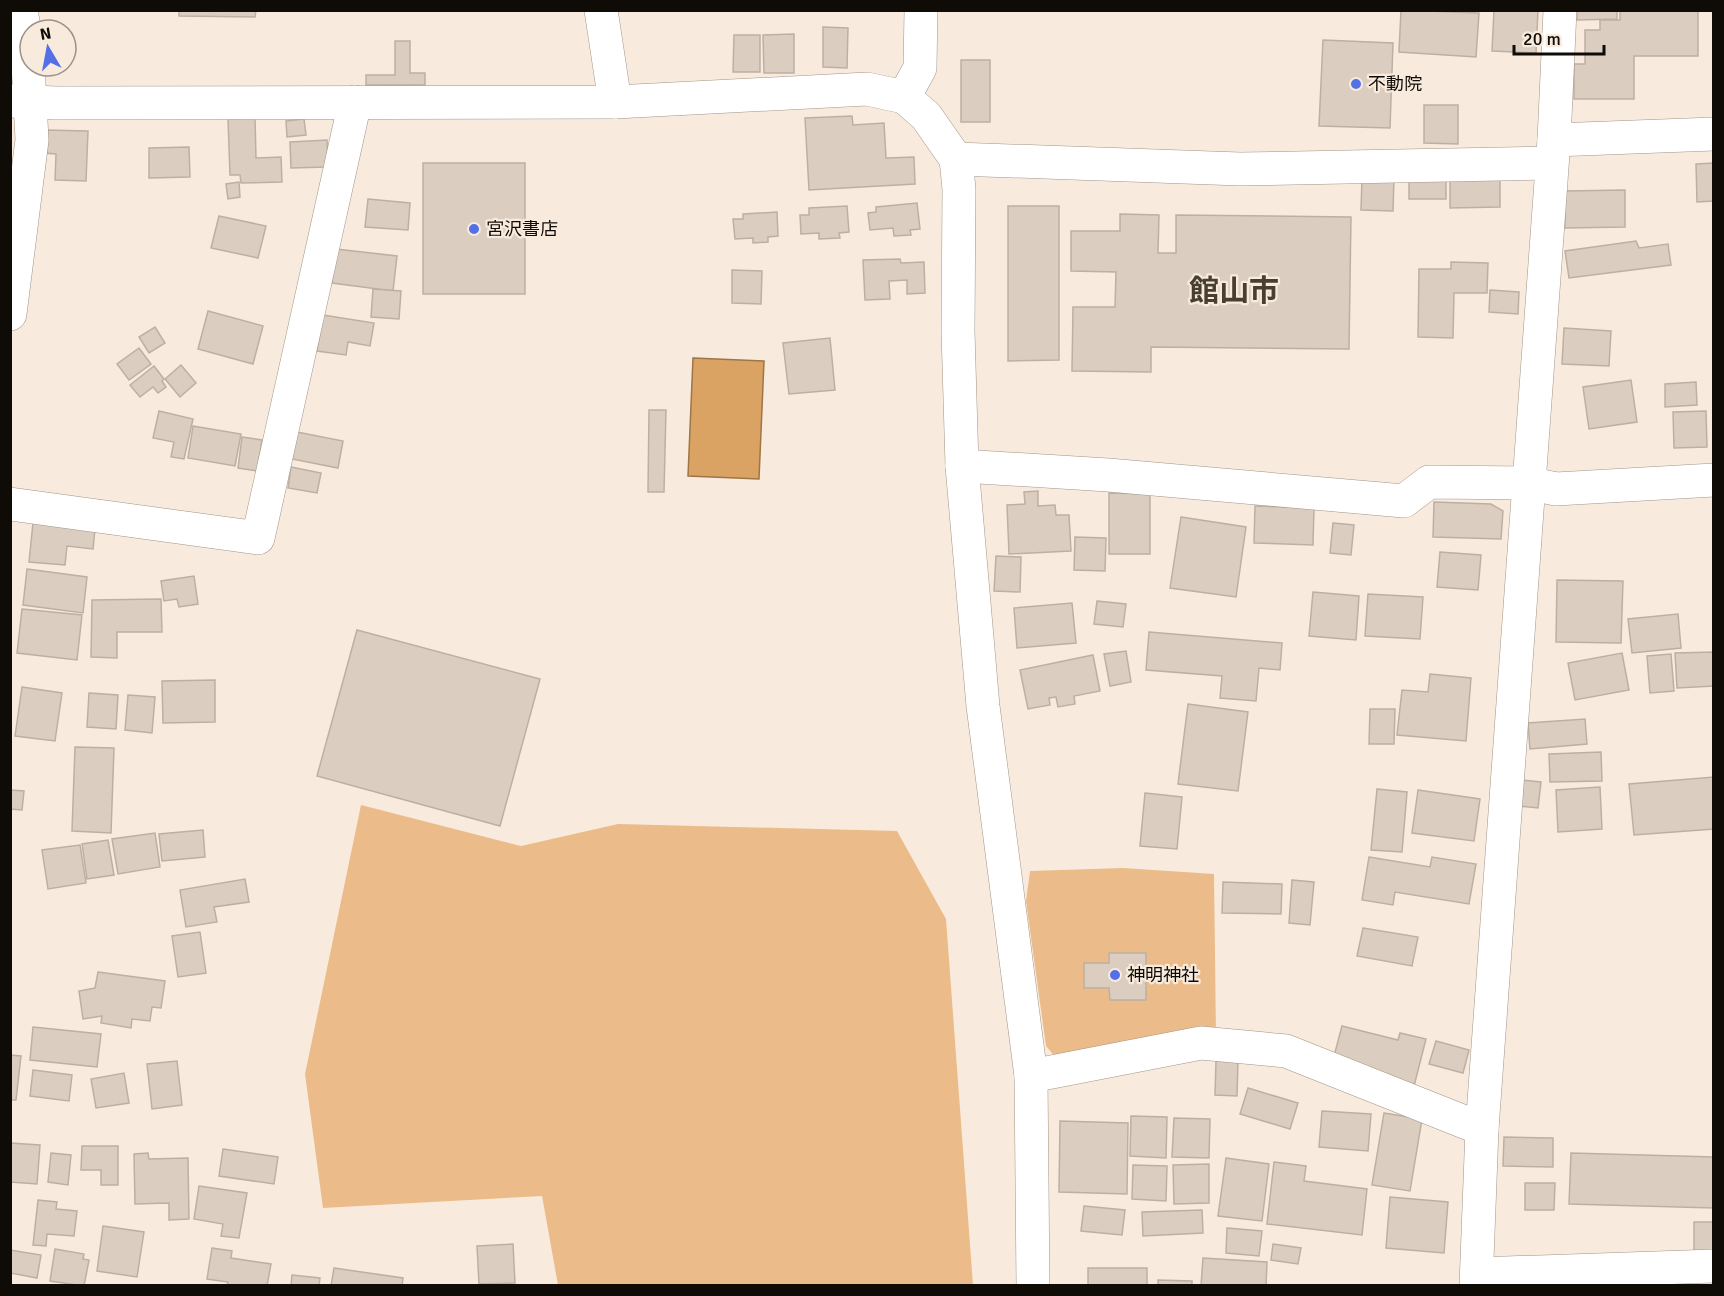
<svg xmlns="http://www.w3.org/2000/svg" width="1724" height="1296" font-family="Signika,'Noto Sans JP',sans-serif">
<style>
.green{fill:#ebbc8a}
.water{fill:#daa363;stroke:#9d7547;stroke-width:1.5}
.building{fill:#dbcec0;stroke:#bdb0a3;stroke-width:1.5}
.lines{fill:none;stroke-linecap:round;stroke-linejoin:round}
.minor-casing{stroke:#a29588;stroke-width:34}
.minor{stroke:#fff;stroke-width:33}
.poi-dot{fill:#5470e6;stroke:#f8ebdd;stroke-width:2}
.labels{text-anchor:middle;stroke-width:4.5;stroke-linejoin:round;paint-order:stroke}
.poi-label{font-size:18px;fill:#0f0b07;stroke:#f8ebdd;text-anchor:start}
.town-label{font-size:30px;font-weight:bold;fill:#483e32;stroke:#f8ebdd}
</style>
<rect width="100%" height="100%" fill="#f8ebdd"/>
<g class="green">
<path d="M361 805 521 846 618 824 897 831 946 919 973 1285H558L542 1196 323 1208 305 1074Z"/>
<path d="M1123 868 1214 874 1216 1036 1057 1059 1046 1046 1026 901 1030 871Z"/>
</g>
<path class="water" d="M693 358 764 361 759 479 688 476Z"/>
<g class="building">
<path d="M179 10H256L255 17 179 16Z"/>
<path d="M1401 10 1479 13 1476 57 1399 52Z"/>
<path d="M1494 10H1538L1536 53 1492 51Z"/>
<path d="M1577 10H1617V19L1577 20Z"/>
<path d="M1667 10H1698V56H1634V99H1574V64H1585V30H1600V20H1620V11Z"/>
<path d="M823 27 848 28 847 68 823 67Z"/>
<path d="M794 34V73H764L763 35Z"/>
<path d="M734 35H760V72H733Z"/>
<path d="M1323 40 1393 43 1390 128 1319 126Z"/>
<path d="M395 41H410V73H425V85H366V75H395Z"/>
<rect x="961" y="60" width="29" height="62"/>
<path d="M1424 105H1458V144L1424 143Z"/>
<path d="M852 116 853 125 884 123 886 158 914 157 915 184 809 190 805 118Z"/>
<path d="M255 118 256 158 281 157 282 182 241 183 240 175H230L228 119Z"/>
<path d="M304 119 306 135 287 137 286 121Z"/>
<path d="M44 130 88 131 86 181 55 180 56 154 43 153Z"/>
<path d="M327 140 328 167 291 168 290 142Z"/>
<path d="M189 147 190 177 149 178V148Z"/>
<rect x="423" y="163" width="102" height="131"/>
<path d="M1714 163V201L1697 202 1696 164Z"/>
<path d="M1446 174V199H1409V175Z"/>
<path d="M1362 177H1394L1393 211 1361 210Z"/>
<path d="M1500 178V207L1450 208V179Z"/>
<path d="M239 182 240 197 228 199 226 184Z"/>
<path d="M1625 190V227L1565 228V191Z"/>
<path d="M368 199 410 203 408 230 365 227Z"/>
<path d="M917 203 920 229 910 230 911 235 894 236 893 228 870 230 868 213 876 212V207Z"/>
<path d="M847 206 849 232 839 233 840 238 819 239V233L801 234 800 215H809V208Z"/>
<path d="M1008 206H1059V360L1008 361Z"/>
<path d="M777 212 778 236 768 237V242L753 243V238L735 239 733 219H743V214Z"/>
<path d="M1120 214 1159 215 1158 253H1176V215L1351 217 1349 349 1151 347V372L1072 371 1073 307H1115L1116 272 1071 271V231H1120Z"/>
<path d="M219 216 266 226 258 258 211 248Z"/>
<path d="M1636 241 1639 248 1668 244 1671 265 1569 278 1565 251Z"/>
<path d="M336 249 397 256 393 291 332 283Z"/>
<path d="M900 259 901 263 924 262 925 293 907 294V280L889 281 890 299 865 300 863 260Z"/>
<path d="M1451 262 1488 263 1487 293H1454L1453 338 1418 337 1419 269H1451Z"/>
<path d="M732 270 762 271 761 304 732 303Z"/>
<path d="M373 289 401 291 399 319 371 317Z"/>
<path d="M1490 290 1519 292 1518 314 1489 312Z"/>
<path d="M208 311 263 326 253 364 198 349Z"/>
<path d="M323 315 374 323 370 346 348 342 346 355 317 351Z"/>
<path d="M155 327 165 343 149 353 139 337Z"/>
<path d="M1564 328 1611 331 1609 366 1562 364Z"/>
<path d="M830 338 835 390 789 394 783 343Z"/>
<path d="M139 348 151 364 129 380 117 364Z"/>
<path d="M181 365 196 383 180 397 165 379Z"/>
<path d="M154 366 164 379 162 381 166 387 158 393 153 387 140 397 130 385Z"/>
<path d="M1631 380 1637 422 1589 429 1583 387Z"/>
<path d="M1696 382 1697 405 1665 407V384Z"/>
<path d="M649 410H666L664 492H648Z"/>
<path d="M159 411 193 419 184 459 171 457 174 442 153 438Z"/>
<path d="M1706 411 1707 447 1674 448 1673 412Z"/>
<path d="M193 426 241 434 235 466 188 458Z"/>
<path d="M297 432 343 441 338 468 292 459Z"/>
<path d="M242 437 262 440 257 471 238 468Z"/>
<path d="M291 467 321 473 317 493 288 488Z"/>
<path d="M1038 491V506L1055 505 1056 515H1069L1071 551 1009 554 1007 505 1025 504 1024 492Z"/>
<path d="M1109 493 1150 494V554H1109Z"/>
<path d="M1434 502 1491 504 1503 511 1501 539 1433 537Z"/>
<path d="M1255 506 1314 508 1313 545 1254 543Z"/>
<path d="M34 513 96 519 93 549 67 546 65 565 29 562Z"/>
<path d="M1181 517 1246 527 1236 597 1170 588Z"/>
<path d="M1333 523 1354 525 1351 555 1330 553Z"/>
<path d="M1075 537 1106 538 1105 571 1074 570Z"/>
<path d="M1440 552 1481 555 1478 590 1437 587Z"/>
<path d="M996 556 1021 557 1020 592 994 591Z"/>
<path d="M27 569 87 577 83 613 23 605Z"/>
<path d="M194 576 198 604 179 607 177 599 164 601 161 581Z"/>
<path d="M1557 580 1623 581 1621 643 1556 642Z"/>
<path d="M1313 592 1359 596 1356 640 1309 636Z"/>
<path d="M1368 594 1423 597 1420 639 1365 636Z"/>
<path d="M161 599 162 632H117V658L91 657 92 600Z"/>
<path d="M1097 601 1126 604 1123 627 1094 624Z"/>
<path d="M1072 603 1076 643 1017 648 1014 608Z"/>
<path d="M22 609 82 615 77 660 17 653Z"/>
<path d="M1678 614 1681 648 1632 653 1628 619Z"/>
<path d="M357 630 540 679 500 826 317 776Z"/>
<path d="M1149 632 1282 643 1280 670 1259 668 1256 701 1220 698 1222 676 1146 670Z"/>
<path d="M1126 651 1131 682 1110 686 1104 654Z"/>
<path d="M1714 652V686L1677 688 1675 653Z"/>
<path d="M1622 653 1629 690 1575 700 1568 663Z"/>
<path d="M1671 654 1674 691 1650 693 1647 656Z"/>
<path d="M1093 655 1100 691 1074 696 1075 704 1058 707 1056 697 1049 698 1050 705 1028 709 1020 670Z"/>
<path d="M1430 674 1471 678 1466 741 1397 735 1402 690 1428 692Z"/>
<path d="M215 680V722L163 723 162 681Z"/>
<path d="M22 687 62 693 55 741 15 736Z"/>
<path d="M89 693 118 695 116 729 87 727Z"/>
<path d="M128 695 155 697 152 733 125 730Z"/>
<path d="M1188 704 1248 712 1238 791 1178 784Z"/>
<path d="M1370 709H1395L1394 744H1369Z"/>
<path d="M1585 719 1587 744 1530 749 1528 723Z"/>
<path d="M75 747 114 748 111 833 72 831Z"/>
<path d="M1601 752 1602 781 1550 782 1549 754Z"/>
<path d="M1714 777V829L1634 835 1629 784Z"/>
<path d="M1521 780 1541 782 1538 808 1518 806Z"/>
<path d="M1600 787 1602 829 1558 832 1556 790Z"/>
<path d="M1377 789 1407 792 1402 852 1371 850Z"/>
<path d="M10 790 24 791 22 810 10 809Z"/>
<path d="M1418 790 1480 799 1474 841 1412 833Z"/>
<path d="M1145 793 1182 797 1177 849 1140 846Z"/>
<path d="M203 830 205 857 162 861 159 834Z"/>
<path d="M155 833 160 867 118 874 112 839Z"/>
<path d="M108 840 114 875 87 879 82 844Z"/>
<path d="M80 845 86 883 48 889 42 850Z"/>
<path d="M1369 857 1430 867 1432 857 1476 864 1469 904 1395 892 1393 905 1362 900Z"/>
<path d="M245 879 249 902 214 907 217 922 186 927 180 890Z"/>
<path d="M1292 880 1314 882 1310 925 1289 923Z"/>
<path d="M1223 882 1282 884 1281 914 1222 913Z"/>
<path d="M1363 928 1418 937 1412 966 1357 956Z"/>
<path d="M200 932 206 973 178 977 172 936Z"/>
<path d="M1109 953H1146V1000H1110L1109 988H1084V963H1109Z"/>
<path d="M98 972 165 981 161 1008 152 1007 150 1021 132 1019 131 1028 101 1023 102 1016 83 1019 79 991 95 988Z"/>
<path d="M1342 1026 1398 1040 1400 1033 1426 1039 1413 1090 1333 1060Z"/>
<path d="M33 1027 101 1034 97 1067 30 1060Z"/>
<path d="M1436 1041 1469 1050 1463 1073 1429 1064Z"/>
<path d="M10 1055 21 1056 16 1100H10Z"/>
<path d="M177 1061 182 1105 152 1109 147 1064Z"/>
<path d="M1216 1061H1238L1237 1096 1215 1095Z"/>
<path d="M33 1070 72 1075 69 1101 30 1096Z"/>
<path d="M124 1073 129 1103 96 1108 91 1079Z"/>
<path d="M1248 1088 1298 1103 1290 1129 1240 1114Z"/>
<path d="M1322 1111 1371 1114 1368 1151 1319 1147Z"/>
<path d="M1384 1113 1422 1119 1410 1191 1372 1185Z"/>
<path d="M1131 1116 1167 1117 1166 1158 1130 1156Z"/>
<path d="M1174 1118 1210 1119 1209 1158 1172 1157Z"/>
<path d="M1060 1121 1128 1123 1127 1194 1059 1192Z"/>
<path d="M1504 1137 1553 1138V1167L1503 1166Z"/>
<path d="M10 1143 40 1145 37 1184 10 1182Z"/>
<path d="M82 1146H118V1185H101V1170H81Z"/>
<path d="M223 1149 278 1157 274 1184 219 1176Z"/>
<path d="M51 1153 71 1155 68 1185 48 1182Z"/>
<path d="M148 1153 149 1159 188 1158 189 1219 169 1220V1203L135 1204 134 1154Z"/>
<path d="M1571 1153 1714 1157V1208L1569 1204Z"/>
<path d="M1226 1158 1269 1164 1262 1221 1218 1216Z"/>
<path d="M1274 1162 1306 1166 1304 1181 1367 1189 1362 1235 1267 1224Z"/>
<path d="M1209 1164V1203L1174 1204 1173 1165Z"/>
<path d="M1133 1165 1167 1166 1166 1201 1132 1199Z"/>
<path d="M1525 1183H1555L1554 1210H1525Z"/>
<path d="M199 1186 247 1193 239 1238 221 1236 223 1224 194 1219Z"/>
<path d="M1390 1197 1448 1202 1444 1253 1386 1248Z"/>
<path d="M38 1200 57 1202 56 1209 77 1211 74 1236 47 1234 46 1246 33 1245Z"/>
<path d="M1084 1206 1125 1210 1122 1235 1081 1231Z"/>
<path d="M1202 1210 1203 1233 1143 1236 1142 1212Z"/>
<path d="M1694 1222H1714V1253L1694 1252Z"/>
<path d="M103 1226 144 1232 137 1277 97 1271Z"/>
<path d="M1227 1228 1262 1231 1259 1256 1226 1253Z"/>
<path d="M513 1244 515 1283 479 1284 477 1246Z"/>
<path d="M1273 1244 1301 1248 1298 1264 1271 1260Z"/>
<path d="M212 1248 232 1251 231 1258 271 1264 267 1286H227L228 1282 207 1279Z"/>
<path d="M55 1249 84 1254 83 1259 89 1260 84 1286 50 1281Z"/>
<path d="M10 1250 41 1255 37 1278 10 1273Z"/>
<path d="M1203 1258 1267 1262 1266 1286H1201Z"/>
<path d="M334 1268 403 1278 402 1286H331Z"/>
<rect x="1088" y="1268" width="59" height="18"/>
<path d="M292 1275 320 1278 319 1286H291Z"/>
<path d="M1158 1280 1192 1281V1286H1158Z"/>
</g>
<g class="lines">
<defs>
<g id="minor">
<path d="M601 10 615 102"/>
<path d="M904 97 920 68 921 10"/>
<path d="M10 101 56 103 615 102 867 89 904 97 926 116 956 159 959 189 958 331 962 466 983 706 1031 1076 1033 1286"/>
<path d="M1554 140 1714 134"/>
<path d="M956 159 1240 169 1551 163"/>
<path d="M10 314 32 140 27 45 21 10"/>
<path d="M962 466 1108 475 1404 501 1429 482 1527 483 1556 489 1714 480"/>
<path d="M10 504 258 538 355 102"/>
<path d="M1031 1076 1201 1043 1286 1051 1482 1129"/>
<path d="M1477 1274 1714 1266"/>
<path d="M1476 1286 1482 1129 1554 140 1560 10"/>
</g>
</defs>
<use href="#minor" class="minor-casing"/>
<use href="#minor" class="minor"/>
</g>
<g class="poi-dot">
<circle cx="1356" cy="84" r="6"/>
<circle cx="474" cy="229" r="6"/>
<circle cx="1115" cy="975" r="6"/>
</g>
<g class="labels">
<g class="poi-label">
<text x="1368" y="90">不動院</text>
<text x="486" y="235">宮沢書店</text>
<text x="1127" y="981">神明神社</text>
</g>
<g class="town-label">
<text x="1234" y="301">館山市</text>
</g>
</g>
<rect width="1724" height="1296" fill="none" stroke="#0f0b07" stroke-width="24"/>
<g transform="translate(48 48) rotate(350)"><circle r="28" fill="#f8ebdd" stroke="#9b9187" stroke-width="1.5"/>
<path d="M0-4.5L10 22L0 15L-10 22Z" fill="#5470e6"/>
<text y="-9" font-size="16" font-weight="bold" text-anchor="middle" fill="#0f0b07">N</text>
</g>
<path d="M1514 45v9h90v-9" fill="none" stroke="#0f0b07" stroke-width="3"/>
<text x="1523" y="45" font-size="18" fill="#0f0b07" stroke="#f8ebdd" stroke-width="4.5" paint-order="stroke">20 m</text>
</svg>
